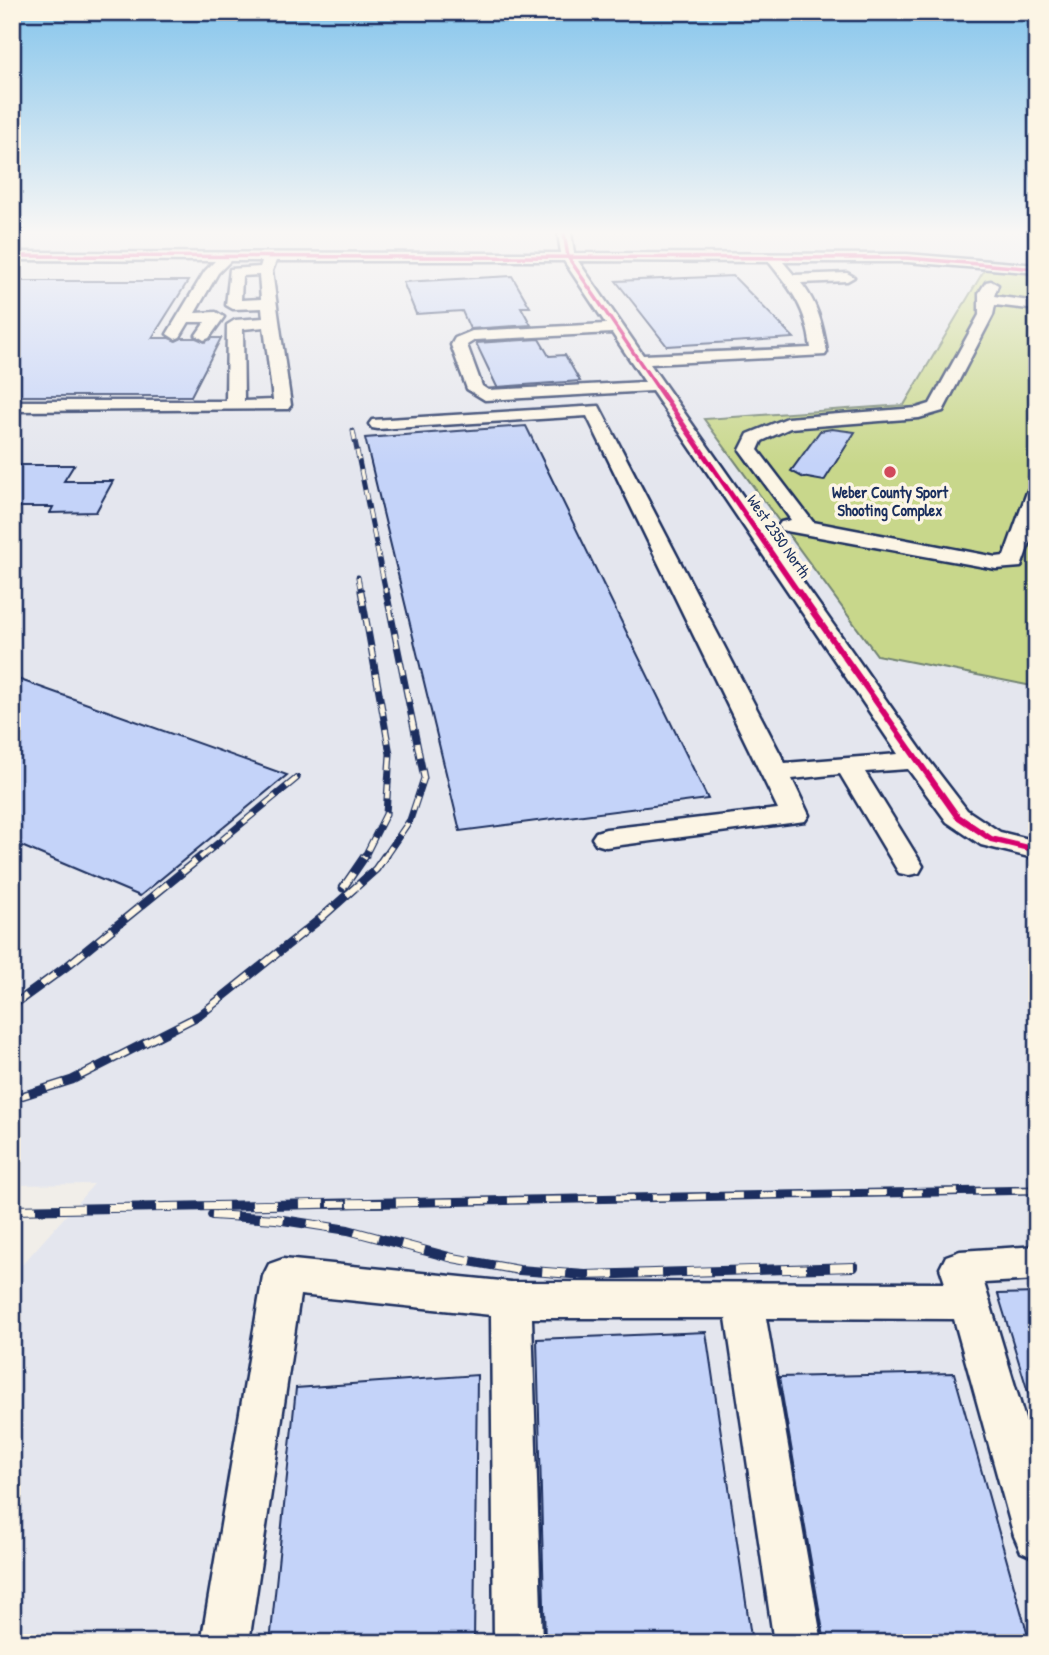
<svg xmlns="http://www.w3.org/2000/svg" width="1049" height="1655" font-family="'Patrick Hand',sans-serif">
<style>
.built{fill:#e4e6ee}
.green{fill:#c8d78b;stroke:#728374;stroke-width:2}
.building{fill:#c4d3f9;stroke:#1b2f5e;stroke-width:2}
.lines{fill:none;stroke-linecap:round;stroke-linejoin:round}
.minor-casing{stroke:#1b2f5e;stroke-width:5}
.minor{fill:#fcf5e5;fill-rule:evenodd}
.rail-far3-casing{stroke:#1b2f5e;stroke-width:5}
.rail-far2-casing{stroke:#1b2f5e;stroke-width:7}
.rail-far1-casing{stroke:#1b2f5e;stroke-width:9}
.rail-casing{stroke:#1b2f5e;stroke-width:10}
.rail-far3{stroke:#fcf5e5;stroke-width:3.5;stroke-dasharray:10;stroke-linecap:butt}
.rail-far2{stroke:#fcf5e5;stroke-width:4.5;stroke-dasharray:14;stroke-linecap:butt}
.rail-far1{stroke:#fcf5e5;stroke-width:6;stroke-dasharray:18;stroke-linecap:butt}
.rail{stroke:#fcf5e5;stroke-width:8;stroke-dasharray:24;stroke-linecap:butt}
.cycleway-far2-casing{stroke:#fcf5e5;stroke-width:6}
.cycleway-far1-casing{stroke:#fcf5e5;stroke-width:8}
.cycleway-casing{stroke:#fcf5e5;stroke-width:10}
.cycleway-far2{stroke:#d6006c;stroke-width:3.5}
.cycleway-far1{stroke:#d6006c;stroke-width:5}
.cycleway{stroke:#d6006c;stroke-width:6}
.poi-dot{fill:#d1495b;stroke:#fcf5e5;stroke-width:2.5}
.labels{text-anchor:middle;stroke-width:7;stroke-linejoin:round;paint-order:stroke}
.far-poi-label{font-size:16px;font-weight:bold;fill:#1b2f5e;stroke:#fcf5e5}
.far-street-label{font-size:16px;fill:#1b2f5e;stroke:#fcf5e5}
</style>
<rect width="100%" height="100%" fill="#f1eee9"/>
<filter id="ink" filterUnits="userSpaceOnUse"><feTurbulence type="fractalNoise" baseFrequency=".0143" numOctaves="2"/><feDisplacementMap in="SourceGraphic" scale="14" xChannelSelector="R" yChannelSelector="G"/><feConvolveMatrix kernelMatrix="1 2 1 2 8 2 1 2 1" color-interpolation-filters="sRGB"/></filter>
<g filter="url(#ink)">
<path class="built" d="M12 233H1037V1643H12V1276L94 1184 12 1185Z"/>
<path class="green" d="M986 267 1037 273V687L877 655 704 419 904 405Z"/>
<g class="building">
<path d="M512 276 530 307H521L531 325 470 329 462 311 416 314 403 282Z"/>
<path d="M733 276 794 338 667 346 616 281Z"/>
<path d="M12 281H188L152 338H169L176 341 182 338H196L205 342 212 338H221L191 396H12Z"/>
<path d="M539 339 549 356 565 355 580 381 497 387 476 343Z"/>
<path d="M526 426 708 799 460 831 365 438Z"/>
<path d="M832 429 855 432 824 481 802 477 791 471 820 431Z"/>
<path d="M12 465H74L64 481H113L96 512 50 513 53 507H12Z"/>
<path d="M12 677 287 775 140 896 12 842Z"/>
<path d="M1037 1293V1405H1032L998 1294Z"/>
<path d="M706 1332 752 1643H545L537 1339Z"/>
<path d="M954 1373 1030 1643H825L779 1377Z"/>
<path d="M477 1375 474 1643H270L296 1388Z"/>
</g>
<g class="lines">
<defs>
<g id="minor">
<path d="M558 233H571L574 253 907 254 1037 265V273L907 262H783L794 275 847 273 854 277 847 281 801 283C818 304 823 326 827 352L825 355 650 364 924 754 967 810 1000 832 1037 841V859L981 845 947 822 908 769 865 772 923 866 919 873 909 875 899 873 840 774 792 779 809 815 805 821 606 847 596 844 592 838 596 832 606 829 778 809 587 416 378 429 372 428 369 424 372 420 599 406 785 763 898 754 652 391 485 400 467 389 451 345 455 338 472 331 606 324 564 261H276L272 271 291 405 288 409 12 411V401H226L227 325 235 320 263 318 262 308 233 309 226 305 230 269 260 267 262 261H230L218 273 195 313 216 312 224 317 209 338 204 340 196 335 205 322H189L180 337 175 339 167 334 205 271 215 261 12 260V252L561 253ZM578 261 769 262C793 292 806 308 811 348L643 355ZM259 275 261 299 241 300 242 276ZM264 327 273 400 244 401 243 329ZM612 333 645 382 488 390 482 386 467 345 475 340Z"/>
<path d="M991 281 998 285 994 296 1037 302V310L995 305 993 315 943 411 919 418 790 428 762 441 758 450 813 522 996 557 1004 556 1027 492 1037 486V522L1021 567 996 569 781 530 778 526 781 522 791 520 740 450 748 434 787 418 917 408 930 404 979 315V293L986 282Z"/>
<path d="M1037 1246V1280L984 1283 1037 1459V1559L1021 1552 1014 1536 954 1319 766 1318 822 1643H774L726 1318H532L542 1643H494L491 1315 300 1295 249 1643H201L263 1276 269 1264 283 1259 511 1282 945 1283 940 1268 946 1256 960 1251Z"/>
</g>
</defs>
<use href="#minor" class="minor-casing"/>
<use href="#minor" class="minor"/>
<defs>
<g id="rail-far3">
<path d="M353 431 386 593"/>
<path d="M358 577 361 593"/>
</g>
<g id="rail-far2">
<path d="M361 591 390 754 386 814 364 858"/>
<path d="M200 858 297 778"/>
<path d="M384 858 410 820 424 778 386 591"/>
</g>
<g id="rail-far1">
<path d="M343 888 365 856"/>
<path d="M12 1006 67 966 202 856"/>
<path d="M12 1099 72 1080 200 1015 320 919 376 869 385 856"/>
<path d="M328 1204 1037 1190"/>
</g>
<g id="rail">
<path d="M12 1210 417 1202"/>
<path d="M212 1215 276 1219 348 1230 453 1258 519 1270 585 1275 854 1267"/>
</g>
</defs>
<use href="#rail-far3" class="rail-far3-casing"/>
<use href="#rail-far2" class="rail-far2-casing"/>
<use href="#rail-far1" class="rail-far1-casing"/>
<use href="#rail" class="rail-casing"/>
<use href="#rail-far3" class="rail-far3"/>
<use href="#rail-far2" class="rail-far2"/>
<use href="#rail-far1" class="rail-far1"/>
<use href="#rail" class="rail"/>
<defs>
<g id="cycleway-far2">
<path d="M564 233 568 257 659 390"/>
<path d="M12 256 907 258 1037 269"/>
</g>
<path id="cycleway-far1" d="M658 388 799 593"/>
<path id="cycleway" d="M798 591 957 816 991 839 1037 850"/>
</defs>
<use href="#cycleway-far2" class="cycleway-far2-casing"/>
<use href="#cycleway-far1" class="cycleway-far1-casing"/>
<use href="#cycleway" class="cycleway-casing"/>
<use href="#cycleway-far2" class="cycleway-far2"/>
<use href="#cycleway-far1" class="cycleway-far1"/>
<use href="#cycleway" class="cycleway"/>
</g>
</g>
<linearGradient id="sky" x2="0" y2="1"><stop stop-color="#85c5ec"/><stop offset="0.5" stop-color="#f9f7f5"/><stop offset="1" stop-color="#f9f7f5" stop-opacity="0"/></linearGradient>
<rect width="1049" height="465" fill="url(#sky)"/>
<circle class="poi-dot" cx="890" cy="472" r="7"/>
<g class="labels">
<g class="far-poi-label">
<text x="890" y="498">Weber County Sport<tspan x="890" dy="18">Shooting Complex</tspan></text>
</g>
<g class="far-street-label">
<text transform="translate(779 536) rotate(55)" y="6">West 2350 North</text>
</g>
</g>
<rect width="1049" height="1655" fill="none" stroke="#fcf5e5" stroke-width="42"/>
<rect x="21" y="21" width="1007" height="1613" fill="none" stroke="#1b2f5e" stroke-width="2.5" filter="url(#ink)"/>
</svg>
